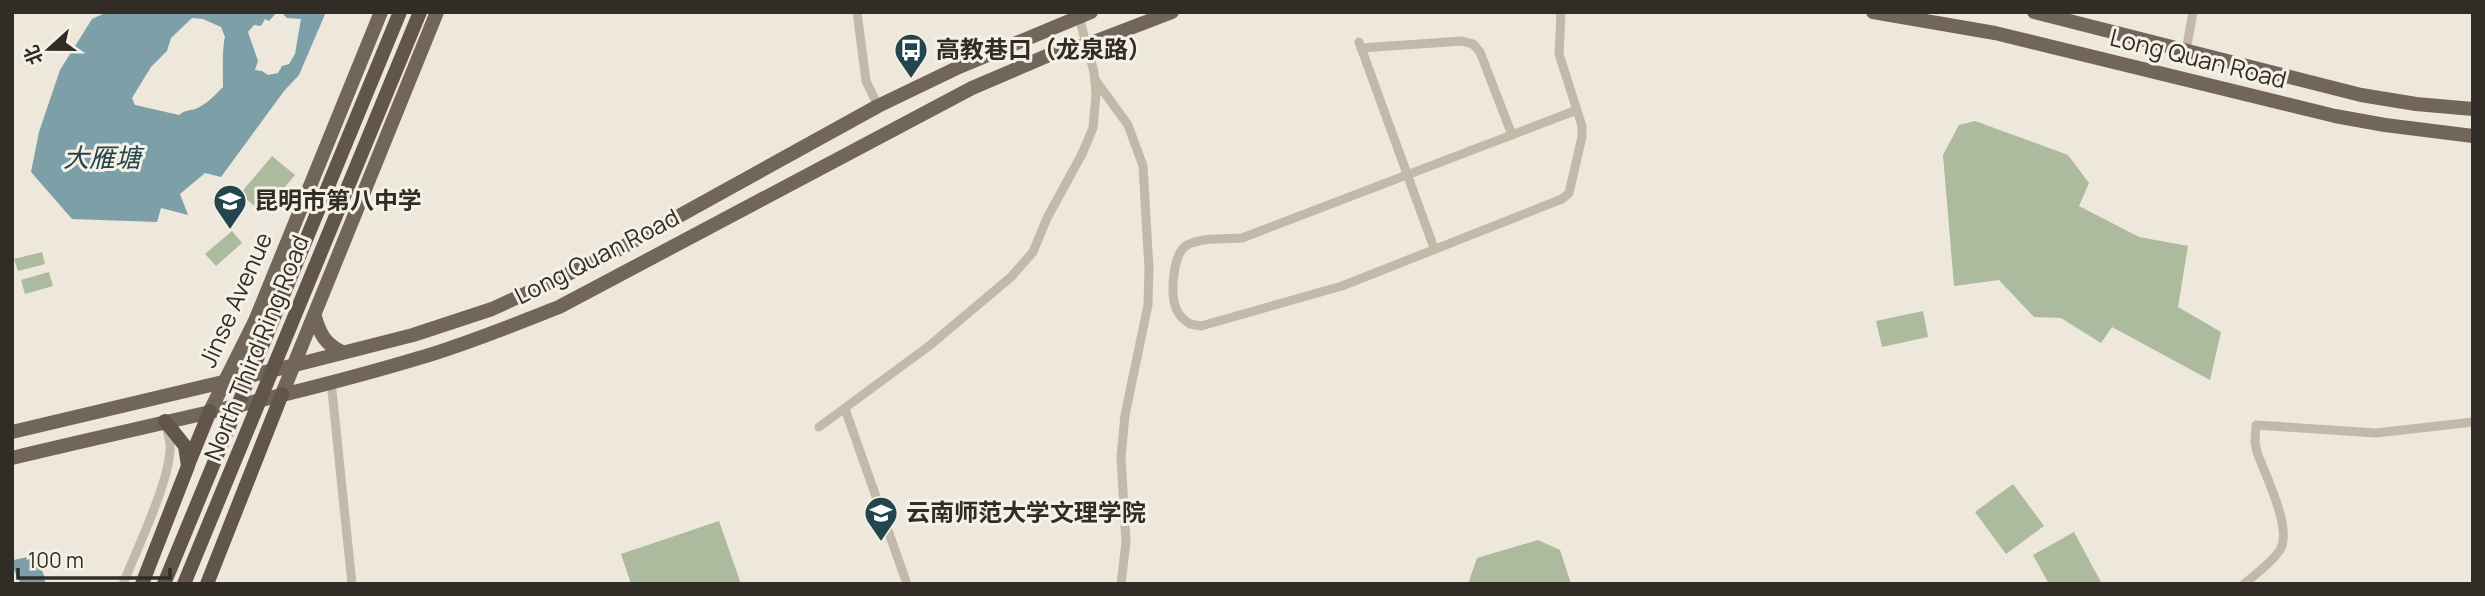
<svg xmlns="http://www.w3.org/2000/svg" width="2485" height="596" font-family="Manrope,'Noto Sans SC',sans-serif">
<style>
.green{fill:#acba9d}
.water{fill:#7d9fa7;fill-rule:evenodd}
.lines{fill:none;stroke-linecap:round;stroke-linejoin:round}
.minor{stroke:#c4b9a8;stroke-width:9}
.primary{stroke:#72655a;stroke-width:14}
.trunk{stroke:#62564c;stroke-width:14}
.trunk-bridge{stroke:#62564c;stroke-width:14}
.labels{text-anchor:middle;stroke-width:6;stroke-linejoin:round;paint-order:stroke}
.poi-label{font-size:24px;font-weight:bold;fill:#322c27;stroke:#f6f1e6;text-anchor:start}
.street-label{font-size:24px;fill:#322c27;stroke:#f6f1e6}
.water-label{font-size:26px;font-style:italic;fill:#23454e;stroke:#f6f1e6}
</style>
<rect width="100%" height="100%" fill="#eee7db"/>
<g class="green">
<path d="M1975 121 2068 155 2089 183 2079 206 2139 237 2188 246 2178 307 2221 332 2210 380 2112 327 2101 343 2061 318 2034 317 1999 280 1954 286 1943 155 1959 125Z"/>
<path d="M272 156 295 175 263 213 240 194Z"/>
<path d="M232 231 242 243 216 266 205 254Z"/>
<path d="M42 252 45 264 18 271 14 259Z"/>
<path d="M49 272 53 286 25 294 21 280Z"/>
<path d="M1923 311 1928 337 1882 347 1876 321Z"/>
<path d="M2013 484 2044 526 2006 554 1975 512Z"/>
<path d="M719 521 741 584H631L621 554Z"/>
<path d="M2074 532 2102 584H2049L2033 555Z"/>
<path d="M1538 540 1560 550 1571 584H1468L1477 558Z"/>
</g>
<g class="water">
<path d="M107 12H277L269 21 265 19 261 26 254 25 248 32 258 61 255 70 262 71 268 75 278 73 282 66 289 64 295 54 301 19 287 18 281 12H326L299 75 284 91 221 177 205 173 180 194 188 215 161 208 157 222 72 219 31 172 39 132 60 70 92 19ZM192 18 203 19 221 27 225 37C222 47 223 76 223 87 215 95 206 105 195 109 188 111 185 110 179 115L135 105 132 98 151 67 167 51 171 38Z"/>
<path d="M32 556C38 564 46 573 45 584H21L13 568 14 560Z"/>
</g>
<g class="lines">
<g class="minor">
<path d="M857 12 866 81 878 106"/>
<path d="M1561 12 1559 54 1582 126V137L1569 193 1562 199 1342 286 1201 326 1190 324C1184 320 1178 315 1176 308 1170 293 1173 253 1187 245 1203 237 1225 239 1242 238L1577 110"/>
<path d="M1359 42 1434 248"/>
<path d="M1361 48 1462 41 1473 44 1480 52 1512 135"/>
<path d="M2186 51 2193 12"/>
<path d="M1096 81 1128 125 1143 166 1149 269 1148 305 1125 415 1121 457 1126 542 1121 584"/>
<path d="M331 381 352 584"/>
<path d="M845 409 907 584"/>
<path d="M819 427 929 346 1011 277 1033 252 1047 218 1082 154 1093 128 1096 94 1094 72 1079 17"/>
<path d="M123 584C136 551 173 475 170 443 169 437 167 432 166 426"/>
<path d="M2244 584C2256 574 2271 563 2280 550 2293 529 2265 475 2257 452L2255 442 2256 425 2376 433 2473 422"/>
</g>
<g class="primary">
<path d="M1873 12 1995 33 2335 116 2385 125 2473 136"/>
<path d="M2034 12 2361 95 2416 104 2473 109"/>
<path d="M315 317C320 334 325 344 342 352"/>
<path d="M282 394 437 12"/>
<path d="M210 411 255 321 381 12"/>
<path d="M12 432 295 365 413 335 492 309 603 258 878 106 959 67 1091 12"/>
<path d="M12 458C148 425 286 398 419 358 467 344 513 325 559 307L972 88 1049 55 1086 45 1172 12"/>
</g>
<g class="trunk">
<path d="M188 465 210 411"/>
<path d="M142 584 188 466 185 446 165 421"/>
<path d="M207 584 282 394"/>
</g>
<g class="trunk-bridge">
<path d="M164 584 400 12"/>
<path d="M184 584 420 12"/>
</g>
</g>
<defs>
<symbol id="bus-pin" viewBox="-11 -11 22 30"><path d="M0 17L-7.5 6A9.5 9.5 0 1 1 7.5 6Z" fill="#23454e" stroke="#f6f1e6"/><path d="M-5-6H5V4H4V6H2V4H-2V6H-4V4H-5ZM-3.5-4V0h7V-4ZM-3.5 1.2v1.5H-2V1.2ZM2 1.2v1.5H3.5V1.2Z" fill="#fff"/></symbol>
<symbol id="school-pin" viewBox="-11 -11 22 30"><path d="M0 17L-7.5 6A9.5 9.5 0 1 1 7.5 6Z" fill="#23454e" stroke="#f6f1e6"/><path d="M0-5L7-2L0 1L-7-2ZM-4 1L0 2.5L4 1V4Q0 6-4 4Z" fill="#fff"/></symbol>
</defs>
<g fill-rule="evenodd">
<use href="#bus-pin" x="892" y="31" width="38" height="52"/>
<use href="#school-pin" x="211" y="182" width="38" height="52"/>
<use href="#school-pin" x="862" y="494" width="38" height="52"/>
</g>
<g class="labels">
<g class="poi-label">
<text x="936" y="58">高教巷口（龙泉路）</text>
<text x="254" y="209">昆明市第八中学</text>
<text x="906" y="521">云南师范大学文理学院</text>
</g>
<g class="street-label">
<text transform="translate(2198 59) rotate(14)" y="8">Long Quan Road</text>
<text transform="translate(597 257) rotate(-27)" y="8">Long Quan Road</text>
<text transform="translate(236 300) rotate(-66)" y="8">Jinse Avenue</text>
<text transform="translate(257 348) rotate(-68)" y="8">North Third Ring Road</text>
</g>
<g class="water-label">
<text x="102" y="167">大雁塘</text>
</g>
</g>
<rect width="2485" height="596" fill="none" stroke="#322c27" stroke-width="28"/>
<g transform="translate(49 49) rotate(249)" stroke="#f6f1e6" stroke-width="5" paint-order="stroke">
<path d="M0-5L12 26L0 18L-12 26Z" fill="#322c27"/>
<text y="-10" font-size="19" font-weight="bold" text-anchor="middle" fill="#322c27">北</text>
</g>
<path d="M18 568v10h152v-10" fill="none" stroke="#322c27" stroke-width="3.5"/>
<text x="28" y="568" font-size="21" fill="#322c27" stroke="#f6f1e6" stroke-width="5" paint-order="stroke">100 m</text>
</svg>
